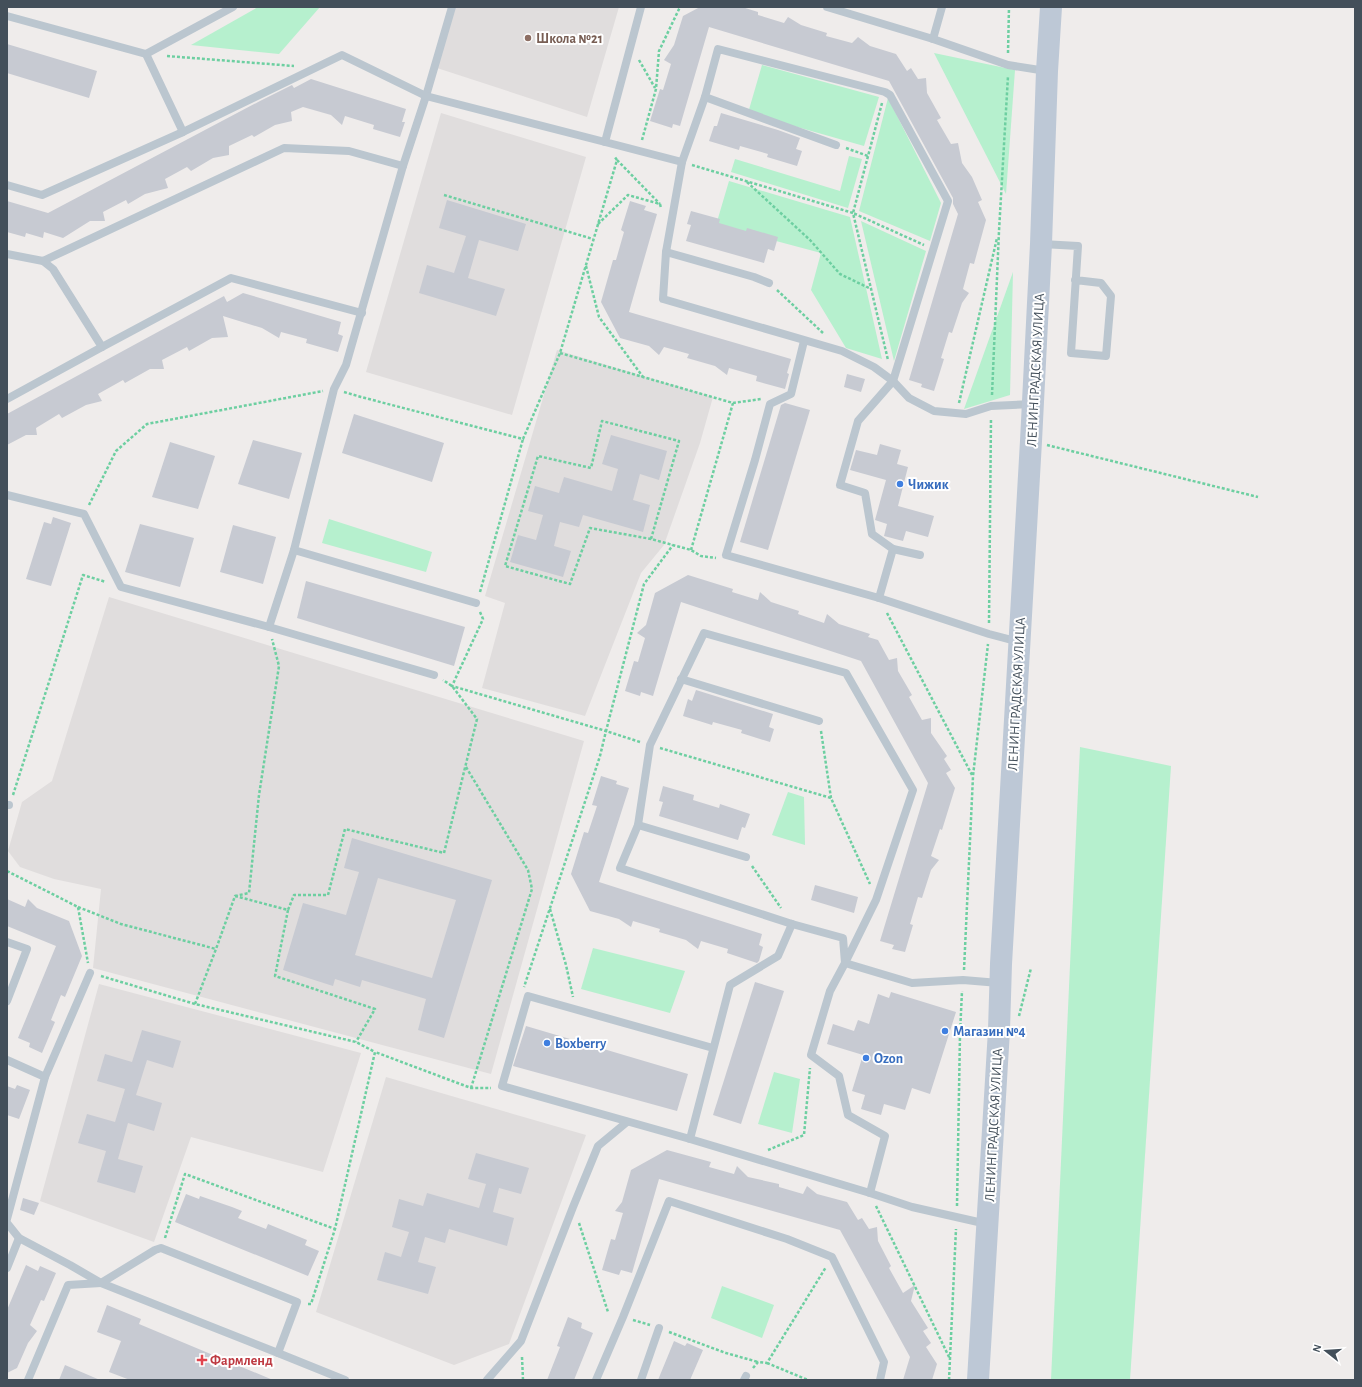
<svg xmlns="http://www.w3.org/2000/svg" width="1362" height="1387" font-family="'Alegreya Sans',sans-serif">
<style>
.education{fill:#e0dddd}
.green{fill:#b6f0ce}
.building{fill:#c7cad2;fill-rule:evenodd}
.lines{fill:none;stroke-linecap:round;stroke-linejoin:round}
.path{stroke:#6dcfa1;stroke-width:2.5;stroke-dasharray:3 2;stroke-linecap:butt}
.lane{stroke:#bbc6cf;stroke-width:8}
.secondary{stroke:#bdc8d6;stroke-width:22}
.education-dot{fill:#8d6e63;stroke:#fff;stroke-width:1.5}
.shop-dot{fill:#3f7fe0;stroke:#fff;stroke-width:1.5}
.health-dot{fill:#e0444e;stroke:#fff;stroke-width:1.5}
.labels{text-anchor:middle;stroke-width:4;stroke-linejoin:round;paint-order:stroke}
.education-label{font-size:14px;font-weight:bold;fill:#785e54;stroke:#fff;text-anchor:start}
.street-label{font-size:14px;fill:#434f5a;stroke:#fff}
.shop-label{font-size:14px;font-weight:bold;fill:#366cbe;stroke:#fff;text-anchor:start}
.health-label{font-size:14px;font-weight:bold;fill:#be3a42;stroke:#fff;text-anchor:start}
</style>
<rect width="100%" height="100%" fill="#efeceb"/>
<g class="education">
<path d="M455 7H619L587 117 437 68Z"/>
<path d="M441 113 586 157 512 415 366 372Z"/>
<path d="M557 350 713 397 700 443 664 545 641 573 585 716 482 688 505 603 485 596Z"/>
<path d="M109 597 584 741 491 1074 93 968 101 889 54 879 20 867 8 851 22 802 52 781Z"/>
<path d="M99 984 361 1053 323 1172 191 1137 154 1242 40 1201Z"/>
<path d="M386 1077 586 1135 509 1344 454 1365 316 1312Z"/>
</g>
<g class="green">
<path d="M258 7H320L279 54 191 45Z"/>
<path d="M934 53 1015 70 1006 194Z"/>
<path d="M762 65 879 97 864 146 748 113Z"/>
<path d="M888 98 941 203 930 241 859 211Z"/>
<path d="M849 156 862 159 848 208 731 172 735 159 840 191Z"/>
<path d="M729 181 850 217 882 359 846 348 811 290 821 253 716 225Z"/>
<path d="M861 221 926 251 894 361Z"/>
<path d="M1013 272 1010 395 964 409Z"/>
<path d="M329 519 432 552 426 572 322 543Z"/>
<path d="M1080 747 1171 766 1130 1380H1051Z"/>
<path d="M788 792 804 797 805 845 772 835Z"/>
<path d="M593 948 685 971 670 1013 581 989Z"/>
<path d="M774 1072 800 1079 792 1133 758 1124Z"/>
<path d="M722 1286 774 1305 762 1338 711 1318Z"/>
</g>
<g class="building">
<path d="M700 7H742L758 12V15L784 23 788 17 801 25 827 33 826 36 852 43 858 37 870 46 896 54 907 71 911 68 918 79 926 78 927 93 941 118 937 120 951 144 958 143 962 163 972 177 982 200 978 202 986 220 974 264 970 263 963 289 969 293 962 303 952 333 949 332 941 358 944 359 934 391 921 387 922 384 909 380 958 214 953 204V198L889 81 709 27 680 126 673 124 672 128 650 121 660 89 663 90 671 64 664 60 674 45 683 16Z"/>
<path d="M7 44 97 71 89 98 7 73Z"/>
<path d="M311 79 406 109 402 122H405L400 137 373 129 374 125 345 116 342 125 331 115 303 107 291 112 292 121 275 125 254 137 252 135 229 146V155L213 158 191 171 187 167 165 179 168 188 145 194 128 204 126 200 103 212 105 221H90L63 238 44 232 43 238 26 233 25 237 7 232V201L48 213 260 101 292 85 294 88Z"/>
<path d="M721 113 778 130 800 138 796 149 802 151 797 166 767 157 768 154 740 146 739 150 709 141 714 126H717Z"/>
<path d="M447 200 526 224 518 251 479 240 468 278 505 289 496 316 419 293 427 265 454 273 466 236 439 228Z"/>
<path d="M630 201 646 206 644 210 657 214 629 312 791 359 787 373 789 374 785 389 756 381 757 376 729 368 727 375 715 366 687 358 689 354 664 347 659 355 649 346 620 338 601 302 613 260H616L624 232 621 230Z"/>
<path d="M691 211 720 219 719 223 746 231 747 228 778 237 774 251 768 249 764 263 686 241 691 225 687 224Z"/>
<path d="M243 293 341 322 338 334 343 336 338 352 306 343 307 339 281 332 279 338 262 328 223 316 228 337 212 338 189 351 187 347 162 360 164 369H150L125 383 123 380 98 394 102 401 86 405 62 418 59 414 36 428 37 435H26L7 445V414L224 296 227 302Z"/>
<path d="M847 374 865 379 861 392 844 387Z"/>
<path d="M785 403 810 410 768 550 740 542 781 405Z"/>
<path d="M354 414 444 443 432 482 342 453Z"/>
<path d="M611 435 667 451 659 480 640 474 633 500 650 505 643 532 583 515 579 527 560 522 554 546 571 551 563 577 510 562 518 535 536 540 543 515 528 511 535 486 559 493 564 477 612 491 618 469 602 464Z"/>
<path d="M253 440 302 453 289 499 238 484Z"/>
<path d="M170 442 215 456 198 509 152 497Z"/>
<path d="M880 444 901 450 897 464 908 467 898 506 934 516 928 537 906 531 903 541 884 536 887 524 875 520 886 480 850 470 856 450 877 455Z"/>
<path d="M53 517 71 523 51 586 26 579 44 522 51 524Z"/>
<path d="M140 524 194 538 180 587 125 572Z"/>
<path d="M233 525 276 537 263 584 220 572Z"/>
<path d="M688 575 733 589 732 592 758 600 760 592 771 602 799 611 798 614 824 623 827 614 839 624 870 634 868 637 878 640 889 660 897 658 898 671 912 695 909 697 922 720 931 718V733L947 756 944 759 951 770 946 773 955 788 942 830 940 829 931 856 939 860 931 870 922 898 918 897 910 924 913 925 905 952 892 949 894 945 880 941 928 783 861 661 681 602 653 696 641 692 640 696 625 691 634 661 638 662 645 638 637 633 646 625 655 593Z"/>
<path d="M306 581 465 627 454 666 297 618Z"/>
<path d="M696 690 773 714 769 727 774 729 770 742 741 733 742 730 713 722 712 725 683 716 688 699 692 701Z"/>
<path d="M601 776 617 781 616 784 629 788 599 882 762 934 759 945 763 947 759 961 757 963 727 953 728 949 701 941 698 949 686 940 659 932 660 929 633 921 631 927 619 919 590 911 571 874 584 832 588 833 597 806 592 805Z"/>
<path d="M663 786 694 795 693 800 719 808 720 804 750 814 745 828 742 827 738 840 659 816 663 802 659 801Z"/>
<path d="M352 838 492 880 444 1038 418 1030 426 999 362 980 360 987 335 979 333 986 283 970 303 903 346 915 359 872 344 868ZM378 878 456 900 432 978 355 955Z"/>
<path d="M815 885 858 897 854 913 811 900Z"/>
<path d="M7 899 25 907 28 899 37 908 69 921 82 956 65 997 61 995 51 1020 55 1022 42 1053 29 1047 30 1043 18 1038 56 946 7 926Z"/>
<path d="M755 982 784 991 741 1124 713 1115Z"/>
<path d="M891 992 956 1012 930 1094 912 1088 905 1110 884 1104 881 1115 861 1109 865 1095 852 1091 863 1055 827 1044 833 1024 854 1031 858 1020 869 1024 878 994 889 998Z"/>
<path d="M526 1026 688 1074 677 1111 513 1066Z"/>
<path d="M142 1030 181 1041 173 1068 147 1060 136 1095 162 1103 154 1131 128 1123 118 1159 143 1166 135 1193 97 1182 106 1151 78 1143 87 1114 115 1122 125 1089 97 1081 105 1054 132 1062Z"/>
<path d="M17 1085 30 1090 19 1119 7 1115V1086L15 1089Z"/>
<path d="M667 1150 711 1162 709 1167 734 1174 737 1166 748 1177 779 1184V1187L803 1194 807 1186 817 1194 847 1202 858 1220 862 1218 869 1229 877 1227 878 1241 891 1266 889 1268 903 1293 915 1285 911 1301 928 1328 923 1331 931 1343 926 1347 937 1364 932 1380H903L910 1357 840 1230 659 1179 632 1273 621 1270 619 1275 602 1270 611 1239 615 1240 623 1213 615 1211 622 1202 631 1170Z"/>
<path d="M476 1153 529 1168 521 1194 499 1188 493 1212 514 1218 507 1246 449 1229 445 1243 425 1237 418 1262 436 1267 428 1294 377 1280 385 1252 401 1257 409 1232 392 1227 399 1199 423 1206 427 1193 479 1208 486 1184 468 1179Z"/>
<path d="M186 1194 199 1199 200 1196 232 1207 242 1211 238 1218 266 1229 268 1224 307 1240 305 1245 319 1251 308 1276 175 1222Z"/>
<path d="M23 1198 39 1203 34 1215 20 1210Z"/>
<path d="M26 1265 38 1271 40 1266 56 1273 44 1301 41 1300 30 1325 37 1331 28 1343 17 1368 7 1373V1310Z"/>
<path d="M107 1305 141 1319 139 1324 273 1380H130L109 1372 121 1341 97 1332Z"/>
<path d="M568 1317 582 1323 581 1328 593 1333 574 1380H547L560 1347 557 1346Z"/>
<path d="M674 1341 685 1346 687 1343 703 1350 690 1380H658Z"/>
<path d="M65 1365 100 1380H59Z"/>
</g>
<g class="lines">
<g class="path">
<path d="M1008 53 1009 7"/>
<path d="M167 56 294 66"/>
<path d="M639 60 655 88"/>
<path d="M882 103 853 213 924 245"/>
<path d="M642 140 656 89 659 51 680 7"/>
<path d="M846 148 868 156"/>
<path d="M617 160 660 204"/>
<path d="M692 165 853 213 888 360"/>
<path d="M747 182 810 240 840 274 871 289"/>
<path d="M444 195 593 239"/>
<path d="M598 224 628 195 660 204 661 208"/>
<path d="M586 266 599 317 643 377"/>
<path d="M777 290 823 333"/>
<path d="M560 353 733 403 761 399"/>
<path d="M344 392 361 397 523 439 560 353 617 160 614 156"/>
<path d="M992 395 999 231 1008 76"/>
<path d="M959 403 997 238"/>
<path d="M1047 445 1258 497"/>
<path d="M89 505 116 451 147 424 323 391"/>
<path d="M651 539 679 441 602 421 591 468 538 456 505 566 570 584 590 528 651 539 691 550 701 556 716 558"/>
<path d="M691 550 733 403"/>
<path d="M480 592 523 439"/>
<path d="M480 612 483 619 452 686 606 731 600 756 524 987"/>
<path d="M887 613 972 775"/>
<path d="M989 623 991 418"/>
<path d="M821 731 831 798"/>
<path d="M640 742 606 731 644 584 673 545"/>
<path d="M660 748 831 798 870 884"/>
<path d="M466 767 528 870 532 889 471 1088"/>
<path d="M13 795 83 575 106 582"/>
<path d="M752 866 781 908"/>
<path d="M7 871 78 907 88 963"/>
<path d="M235 896 288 910 294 895H328L345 829 444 853 477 719 452 686 443 680"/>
<path d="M78 907 121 924 216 949"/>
<path d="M550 909 566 965 573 997"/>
<path d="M288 910 275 976 375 1009 356 1042"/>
<path d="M964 970 973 776 988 644"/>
<path d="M101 976 195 1004 356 1042 375 1052"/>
<path d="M195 1004 216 949 235 896 249 893 259 795 279 666 272 639"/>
<path d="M1019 1016 1031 968"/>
<path d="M960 1034 981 1032"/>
<path d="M768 1150 804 1135 810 1068"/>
<path d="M876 1206 950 1359"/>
<path d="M957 1206 960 1034 962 991"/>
<path d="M579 1223 608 1312"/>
<path d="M165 1238 185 1174 335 1229"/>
<path d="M308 1304H311L335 1229 375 1052 471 1088H491"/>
<path d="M633 1320 650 1325"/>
<path d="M669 1332 726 1353 758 1362"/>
<path d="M522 1357 523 1380"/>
<path d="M767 1363 808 1380"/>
<path d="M753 1368 758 1362 767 1363 826 1267"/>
<path d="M949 1380 956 1229"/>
</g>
<g class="lane">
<path d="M452 7 426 96 403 166 346 365 334 389 294 550 476 603"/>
<path d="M641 7 605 142 682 162"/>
<path d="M827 7 933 39 1008 65 1046 71"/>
<path d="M7 16 146 54 183 132 342 55 426 96 605 142"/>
<path d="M933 39 942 7"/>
<path d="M146 54 233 7"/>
<path d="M705 97 836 145"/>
<path d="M7 185 42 195 183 132"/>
<path d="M1042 244 1078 246 1071 353 1106 356 1111 296 1101 283 1075 280"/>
<path d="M666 252 682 162 705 97 718 49 885 92 890 95 948 201 893 381 858 421 840 485 865 493 872 534 893 549 879 598 989 634 1019 642"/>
<path d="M7 254 43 261 284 148 349 151 403 166"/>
<path d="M43 261 53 269 102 347"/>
<path d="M769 283 754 277 666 252 663 299 842 351 874 367 893 381 909 398 934 411 966 414 991 406 1032 404"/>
<path d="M804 341 791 394 770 404 755 460 726 555 879 598"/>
<path d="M7 399 102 347 231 278 362 313"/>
<path d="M7 495 84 514 121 587 269 627 434 675"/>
<path d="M893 549 920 555"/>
<path d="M269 627 294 550"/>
<path d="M681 679 819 721"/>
<path d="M7 805H9"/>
<path d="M638 825 746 857"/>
<path d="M792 924 778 956 730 985 690 1139 870 1193 912 1207 987 1224"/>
<path d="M7 942 27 949 7 1001"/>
<path d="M7 1060 45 1077 7 1219"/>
<path d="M45 1077 90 973"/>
<path d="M690 1139 502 1086 528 996 713 1048"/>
<path d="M870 1193 885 1136 848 1115 839 1076 811 1055 830 991 845 963 843 938 792 924 620 868 638 825 650 745 704 633 846 673 913 790 876 900 845 963 912 983 963 980 999 983"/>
<path d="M7 1223 19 1238"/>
<path d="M7 1268 19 1238 70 1265 101 1283 278 1353"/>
<path d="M28 1380 68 1285 101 1283 155 1250 161 1248 297 1302 278 1353 345 1380"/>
<path d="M487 1380 521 1341 573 1207 598 1146 627 1122"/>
<path d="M596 1380 623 1317 669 1201 787 1239 832 1257 884 1362 880 1380"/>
<path d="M641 1380 659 1328"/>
<path d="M744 1380 746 1376"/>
</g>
<path class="secondary" d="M978 1380 999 1030 1001 964 1031 441 1041 244 1047 71 1051 7"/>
</g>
<circle class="education-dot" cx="528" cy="38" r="4"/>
<g class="shop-dot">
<circle cx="900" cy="484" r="4"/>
<circle cx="945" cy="1031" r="4"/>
<circle cx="547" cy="1043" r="4"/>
<circle cx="866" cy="1058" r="4"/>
</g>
<path class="health-dot" d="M200 1354h4v4h4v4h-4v4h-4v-4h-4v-4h4z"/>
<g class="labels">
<g class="education-label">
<text x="536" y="43">Школа №21</text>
</g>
<g class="street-label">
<text transform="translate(1035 370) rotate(-87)" y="5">ЛЕНИНГРАДСКАЯ УЛИЦА</text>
<text transform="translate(1016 694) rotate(-87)" y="5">ЛЕНИНГРАДСКАЯ УЛИЦА</text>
<text transform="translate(993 1125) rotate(-87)" y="5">ЛЕНИНГРАДСКАЯ УЛИЦА</text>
</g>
<g class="shop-label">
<text x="908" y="489">Чижик</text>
<text x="953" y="1036">Магазин №4</text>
<text x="555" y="1048">Boxberry</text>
<text x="874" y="1063">Ozon</text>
</g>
<g class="health-label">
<text x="210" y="1365">Фармленд</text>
</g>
</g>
<rect width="1362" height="1387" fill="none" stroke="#434f5a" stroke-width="16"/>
<g transform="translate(1326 1351) rotate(287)" stroke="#ffffff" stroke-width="3" paint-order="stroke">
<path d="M0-3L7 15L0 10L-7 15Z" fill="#434f5a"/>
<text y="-6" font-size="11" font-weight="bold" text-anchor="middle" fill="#434f5a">N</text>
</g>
</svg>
